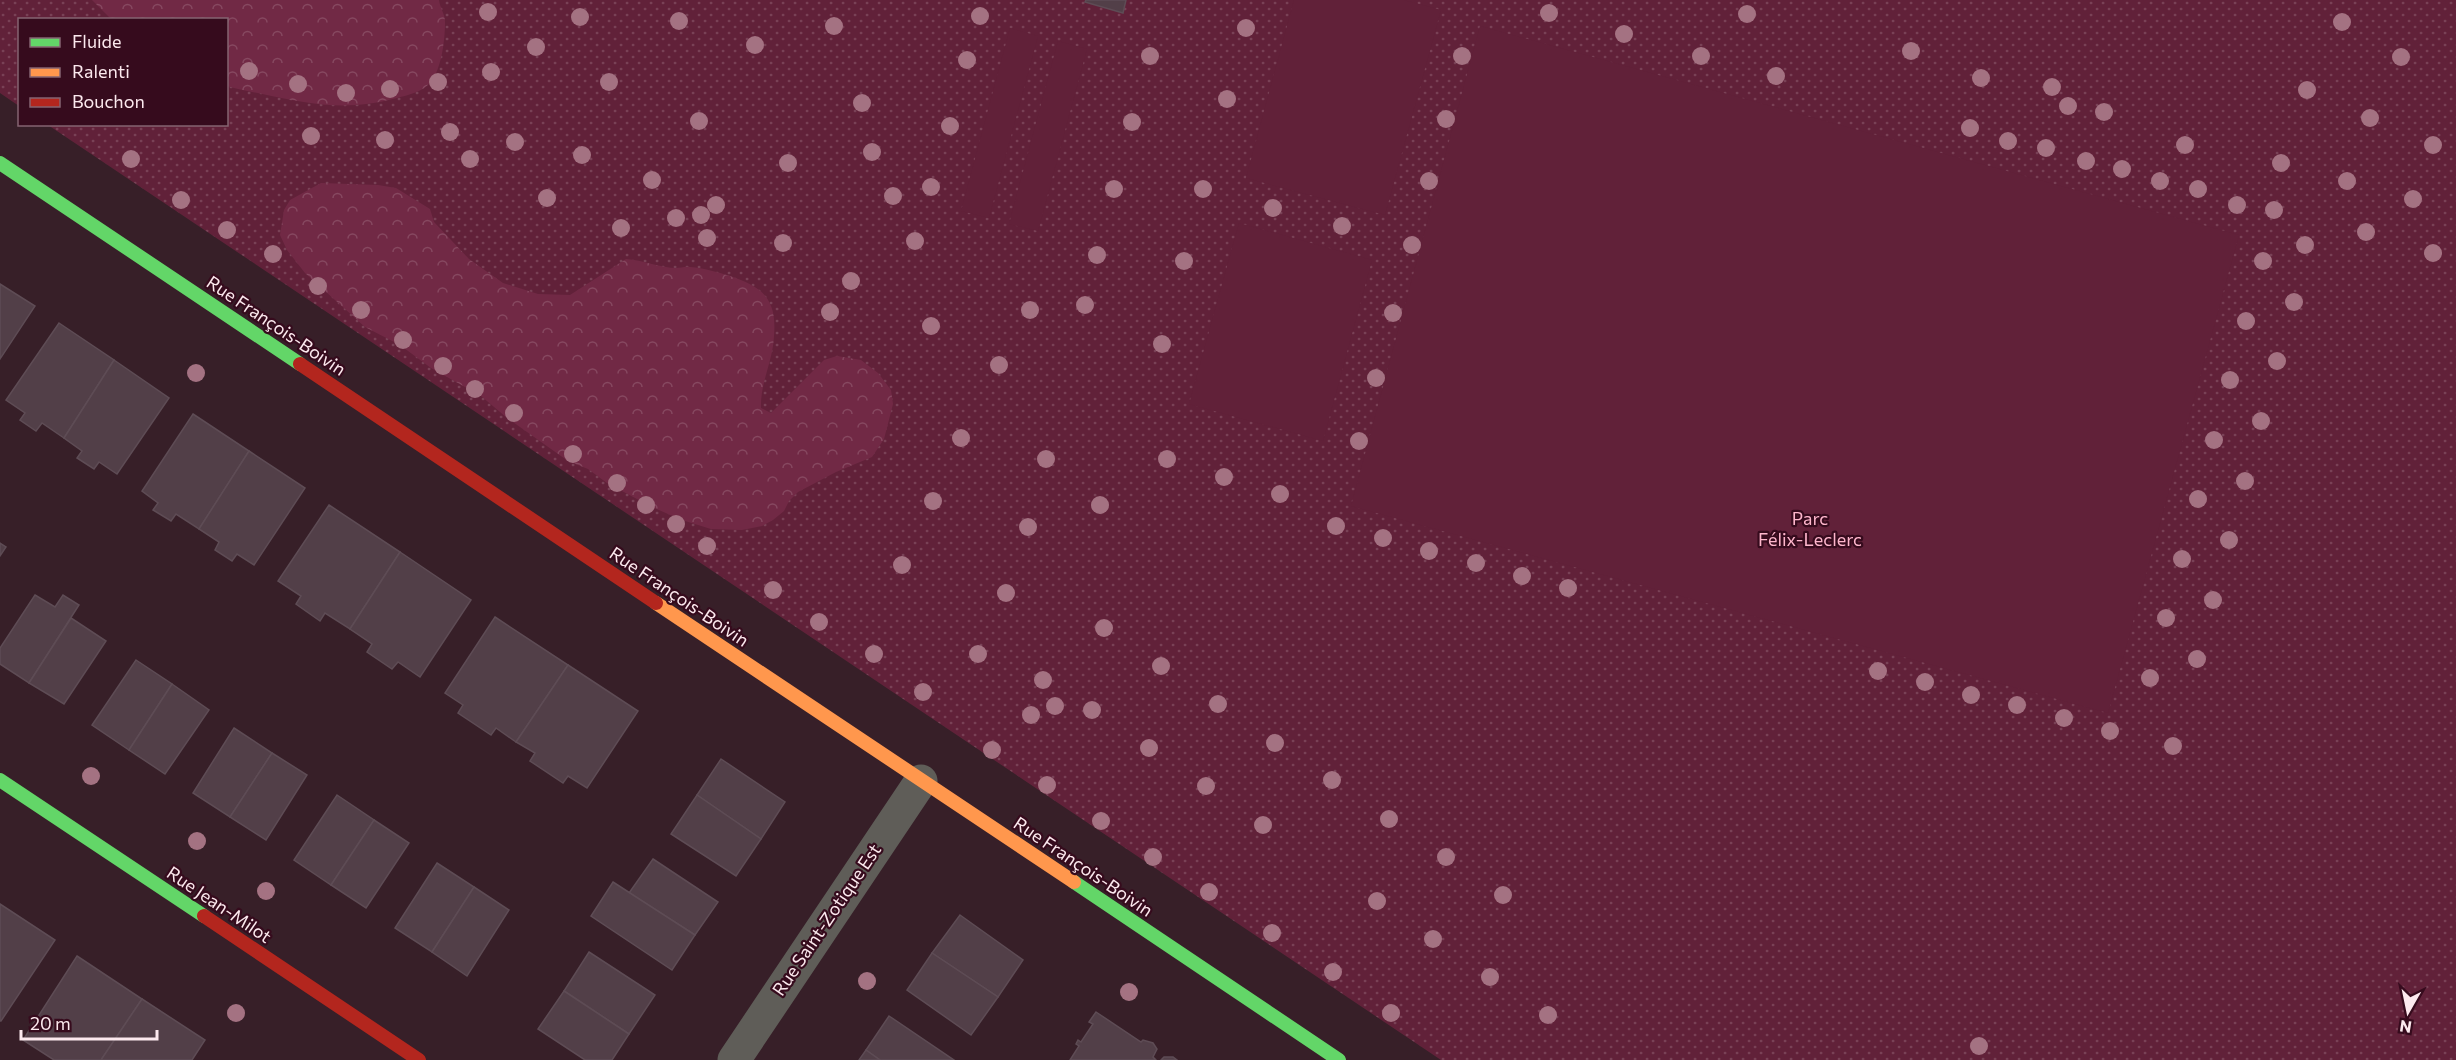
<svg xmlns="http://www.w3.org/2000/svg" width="2456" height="1060" font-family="Commissioner,sans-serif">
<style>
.grass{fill:url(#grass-dots)}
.forest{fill:url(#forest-crowns)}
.garden{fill:#612139}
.building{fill:#523f48;stroke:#5e4c55;stroke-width:1.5}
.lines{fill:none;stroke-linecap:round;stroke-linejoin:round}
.street{stroke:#5f5d58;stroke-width:33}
.fast{stroke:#63d668;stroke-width:14}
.slow{stroke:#ff974d;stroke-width:14}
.jam{stroke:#b3261e;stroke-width:14}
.tree{fill:#a47282}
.labels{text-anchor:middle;stroke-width:4.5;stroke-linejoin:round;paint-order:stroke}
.street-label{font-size:18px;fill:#fce9ee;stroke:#360b1d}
.park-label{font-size:18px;fill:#feb6cc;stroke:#360b1d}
</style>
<defs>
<pattern id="grass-dots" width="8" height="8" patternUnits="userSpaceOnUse" patternTransform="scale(1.5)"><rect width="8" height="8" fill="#612139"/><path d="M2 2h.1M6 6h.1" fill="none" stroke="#794156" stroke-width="1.8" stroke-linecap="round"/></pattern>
<pattern id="forest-crowns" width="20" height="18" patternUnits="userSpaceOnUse" patternTransform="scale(1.5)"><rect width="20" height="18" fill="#712945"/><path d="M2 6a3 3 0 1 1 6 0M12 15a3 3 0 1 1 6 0" fill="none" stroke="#864860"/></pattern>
</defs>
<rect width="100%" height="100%" fill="#371f28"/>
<path class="grass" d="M0 0H2456V1060H1441L48 125 226 124V20H20L19 106 0 93Z"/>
<g class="forest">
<path d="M92 0H439C440 8 445 14 445 22 445 39 442 69 430 83 422 92 408 95 397 98 346 111 317 105 267 95 253 92 240 90 227 86L226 20 111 19Z"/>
<path d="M321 183 378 185 396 188 430 209 434 222 469 259 503 283 538 294 570 295 626 259C642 260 662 268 676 268 681 268 685 266 690 267 704 268 717 272 730 276 763 287 777 299 774 336 773 361 760 383 761 408L771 413 824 360 837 356 861 360 878 373 891 390 893 404 884 439 872 457 836 472 798 492 789 501 784 511 773 520 762 526 742 530 711 529 682 520 652 507 607 483 588 469 568 461 506 417 481 396 431 368 400 345 365 327 305 273 287 250 280 235 284 210 290 200Z"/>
</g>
<g class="garden">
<path d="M1294 0H1404L1441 10 1385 215 1246 178Z"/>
<path d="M1480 26 2239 235 2108 713 1351 506Z"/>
<path d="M1010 28 1038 36 989 218 961 211Z"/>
<path d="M1058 41 1087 49 1038 231 1009 224Z"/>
<path d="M1239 223 1372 260 1323 441 1189 404Z"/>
</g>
<g class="building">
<path d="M1086 0H1126L1123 13 1085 2Z"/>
<path d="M0 284 35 306 0 359Z"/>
<path d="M59 323 114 360 64 438 42 423 36 431 20 420 25 413 6 400Z"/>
<path d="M114 360 169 398 117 474 99 462 94 469 77 458 82 451 64 438Z"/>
<path d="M193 414 249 451 199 529 176 514 171 521 153 510 158 503 142 491Z"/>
<path d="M249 451 305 488 254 565 237 554 232 561 215 550 219 542 199 529Z"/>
<path d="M329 505 400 552 350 629 325 613 320 621 296 604 301 596 278 581Z"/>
<path d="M0 543 6 547 0 556Z"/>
<path d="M400 552 471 600 420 677 398 662 392 669 367 652 372 644 350 629Z"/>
<path d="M35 595 55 607 63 595 79 605 29 683 0 664V648Z"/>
<path d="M495 617 568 665 516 742 496 728 491 735 458 713 463 705 445 693Z"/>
<path d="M71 618 106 641 64 704 29 683Z"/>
<path d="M136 660 172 684 129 750 92 725Z"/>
<path d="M568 665 638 711 587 788 568 776 563 783 530 761 535 753 516 742Z"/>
<path d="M172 684 209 710 165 774 129 750Z"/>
<path d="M234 728 272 753 230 817 193 793Z"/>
<path d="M272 753 307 775 266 840 230 817Z"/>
<path d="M721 759 785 802 761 839 697 795Z"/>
<path d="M337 795 374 820 331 885 294 860Z"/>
<path d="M697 795 761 839 736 876 671 834Z"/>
<path d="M374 820 409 843 366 908 331 885Z"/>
<path d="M653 859 718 902 695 935 629 893Z"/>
<path d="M437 863 474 887 432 952 395 928Z"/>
<path d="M613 882 695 935 672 970 591 916Z"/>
<path d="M474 887 509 910 467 976 432 952Z"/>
<path d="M0 904 55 940 1 1021H0Z"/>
<path d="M960 915 1023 960 998 997 932 953Z"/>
<path d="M589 952 655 995 629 1034 564 991Z"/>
<path d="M932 953 998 997 971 1035 907 990Z"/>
<path d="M77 956 142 999 101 1060H54L23 1040Z"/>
<path d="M564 991 629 1034 612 1060H585L538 1029Z"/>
<path d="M142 999 205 1040 192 1060H101Z"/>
<path d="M1096 1012 1141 1042 1143 1040 1153 1043 1157 1049 1153 1057 1156 1060H1070L1079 1046 1076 1044 1078 1040 1081 1042 1093 1024 1089 1022Z"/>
<path d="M889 1016 954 1060H880L866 1050Z"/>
<path d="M866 1050 880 1060H859Z"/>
<path d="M1164 1057H1173L1177 1060H1161Z"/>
</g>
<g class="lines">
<path class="street" d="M734 1060 921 781"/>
<g class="fast">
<path d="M0 163 300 364"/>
<path d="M0 780 204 916"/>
<path d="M1074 882 1339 1060"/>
</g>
<path class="slow" d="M656 603 1074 882"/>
<g class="jam">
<path d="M300 364 656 603"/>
<path d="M204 916 419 1060"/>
</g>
</g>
<g class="tree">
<circle cx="488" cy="12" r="9"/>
<circle cx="1549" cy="13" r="9"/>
<circle cx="1747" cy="14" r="9"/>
<circle cx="980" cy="16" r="9"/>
<circle cx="580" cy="17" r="9"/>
<circle cx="679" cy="21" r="9"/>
<circle cx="2342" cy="22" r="9"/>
<circle cx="834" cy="26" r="9"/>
<circle cx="1246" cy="28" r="9"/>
<circle cx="1624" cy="34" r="9"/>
<circle cx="755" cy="45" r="9"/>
<circle cx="536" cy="47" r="9"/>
<circle cx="1911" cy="51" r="9"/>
<circle cx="1150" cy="56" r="9"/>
<circle cx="1462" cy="56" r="9"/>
<circle cx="1701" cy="56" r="9"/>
<circle cx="2401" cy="57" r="9"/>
<circle cx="967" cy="60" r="9"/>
<circle cx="249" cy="71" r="9"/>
<circle cx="491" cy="72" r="9"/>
<circle cx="1776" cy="76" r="9"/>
<circle cx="1981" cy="78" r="9"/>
<circle cx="438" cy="82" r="9"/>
<circle cx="609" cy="82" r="9"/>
<circle cx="298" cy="84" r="9"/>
<circle cx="2052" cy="87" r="9"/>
<circle cx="390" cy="89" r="9"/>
<circle cx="2307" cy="90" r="9"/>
<circle cx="346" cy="93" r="9"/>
<circle cx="1227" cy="99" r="9"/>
<circle cx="862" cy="103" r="9"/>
<circle cx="2068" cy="106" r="9"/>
<circle cx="2104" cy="112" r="9"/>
<circle cx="2370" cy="118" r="9"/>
<circle cx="1446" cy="119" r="9"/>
<circle cx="699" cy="121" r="9"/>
<circle cx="1132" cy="122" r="9"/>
<circle cx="950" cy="126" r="9"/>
<circle cx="1970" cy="128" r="9"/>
<circle cx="450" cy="132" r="9"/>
<circle cx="311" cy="136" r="9"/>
<circle cx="385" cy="140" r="9"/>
<circle cx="2008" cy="141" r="9"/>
<circle cx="515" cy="142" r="9"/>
<circle cx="2185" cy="145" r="9"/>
<circle cx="2433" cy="145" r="9"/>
<circle cx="2046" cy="148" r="9"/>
<circle cx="872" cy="152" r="9"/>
<circle cx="582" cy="155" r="9"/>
<circle cx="131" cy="159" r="9"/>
<circle cx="470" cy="159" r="9"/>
<circle cx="2086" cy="161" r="9"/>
<circle cx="788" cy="163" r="9"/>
<circle cx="2281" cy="163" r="9"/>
<circle cx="2122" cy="169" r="9"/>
<circle cx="652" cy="180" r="9"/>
<circle cx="1429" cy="181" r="9"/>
<circle cx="2160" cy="181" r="9"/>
<circle cx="2347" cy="181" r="9"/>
<circle cx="931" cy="187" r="9"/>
<circle cx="1114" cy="189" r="9"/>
<circle cx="1203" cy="189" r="9"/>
<circle cx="2198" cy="189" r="9"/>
<circle cx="893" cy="196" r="9"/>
<circle cx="547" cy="198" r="9"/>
<circle cx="2413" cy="199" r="9"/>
<circle cx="181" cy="200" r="9"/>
<circle cx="716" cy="205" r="9"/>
<circle cx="2237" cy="205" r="9"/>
<circle cx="1273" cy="208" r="9"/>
<circle cx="2274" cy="210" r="9"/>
<circle cx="701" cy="215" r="9"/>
<circle cx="676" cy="218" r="9"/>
<circle cx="1342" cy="226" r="9"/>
<circle cx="621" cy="228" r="9"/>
<circle cx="227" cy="230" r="9"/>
<circle cx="2366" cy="232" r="9"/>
<circle cx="707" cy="238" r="9"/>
<circle cx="915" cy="241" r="9"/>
<circle cx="783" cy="243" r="9"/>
<circle cx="1412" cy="245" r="9"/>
<circle cx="2305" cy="245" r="9"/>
<circle cx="2433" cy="253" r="9"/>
<circle cx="273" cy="254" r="9"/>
<circle cx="1097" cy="255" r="9"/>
<circle cx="1184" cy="261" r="9"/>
<circle cx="2263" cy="261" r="9"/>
<circle cx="851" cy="281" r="9"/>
<circle cx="318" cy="286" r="9"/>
<circle cx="2294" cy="302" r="9"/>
<circle cx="1085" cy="305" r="9"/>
<circle cx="361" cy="310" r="9"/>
<circle cx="1030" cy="310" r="9"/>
<circle cx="830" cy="312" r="9"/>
<circle cx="1393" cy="313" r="9"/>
<circle cx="2246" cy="321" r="9"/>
<circle cx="931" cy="326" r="9"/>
<circle cx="403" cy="340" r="9"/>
<circle cx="1162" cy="344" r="9"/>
<circle cx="2277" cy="361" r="9"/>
<circle cx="999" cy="365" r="9"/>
<circle cx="443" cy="366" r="9"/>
<circle cx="196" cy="373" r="9"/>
<circle cx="1376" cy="378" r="9"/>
<circle cx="2230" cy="380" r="9"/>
<circle cx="475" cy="389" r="9"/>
<circle cx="514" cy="413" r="9"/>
<circle cx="2261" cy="421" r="9"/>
<circle cx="961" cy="438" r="9"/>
<circle cx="2214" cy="440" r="9"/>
<circle cx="1359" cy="441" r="9"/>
<circle cx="573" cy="454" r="9"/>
<circle cx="1046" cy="459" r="9"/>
<circle cx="1167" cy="459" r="9"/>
<circle cx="1224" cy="477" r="9"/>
<circle cx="2245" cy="481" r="9"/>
<circle cx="617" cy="483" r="9"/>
<circle cx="1280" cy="494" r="9"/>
<circle cx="2198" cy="499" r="9"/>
<circle cx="933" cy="501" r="9"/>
<circle cx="646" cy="505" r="9"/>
<circle cx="1100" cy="505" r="9"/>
<circle cx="676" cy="524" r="9"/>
<circle cx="1336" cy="526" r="9"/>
<circle cx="1028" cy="527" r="9"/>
<circle cx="1383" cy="538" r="9"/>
<circle cx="2229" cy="540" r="9"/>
<circle cx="707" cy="546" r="9"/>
<circle cx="1429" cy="551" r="9"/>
<circle cx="2182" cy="559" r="9"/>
<circle cx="1476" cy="563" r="9"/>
<circle cx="902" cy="565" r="9"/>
<circle cx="1522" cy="576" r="9"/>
<circle cx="1568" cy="588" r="9"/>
<circle cx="773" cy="590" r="9"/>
<circle cx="1006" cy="593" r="9"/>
<circle cx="2213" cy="600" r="9"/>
<circle cx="2166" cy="618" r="9"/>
<circle cx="819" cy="622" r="9"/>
<circle cx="1104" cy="628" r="9"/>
<circle cx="874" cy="654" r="9"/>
<circle cx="978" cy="654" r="9"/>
<circle cx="2197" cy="659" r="9"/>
<circle cx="1161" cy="666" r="9"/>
<circle cx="1878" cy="671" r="9"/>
<circle cx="2150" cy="678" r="9"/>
<circle cx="1043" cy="680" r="9"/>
<circle cx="1925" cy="682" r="9"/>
<circle cx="923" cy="692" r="9"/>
<circle cx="1971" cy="695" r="9"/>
<circle cx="1218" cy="704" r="9"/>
<circle cx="2017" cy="705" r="9"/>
<circle cx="1055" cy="706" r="9"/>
<circle cx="1092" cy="710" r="9"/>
<circle cx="1031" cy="715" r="9"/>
<circle cx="2064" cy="718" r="9"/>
<circle cx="2110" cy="731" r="9"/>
<circle cx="1275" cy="743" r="9"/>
<circle cx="2173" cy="746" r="9"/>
<circle cx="1149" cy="748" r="9"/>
<circle cx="992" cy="750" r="9"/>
<circle cx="91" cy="776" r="9"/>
<circle cx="1332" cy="780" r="9"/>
<circle cx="1047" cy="785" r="9"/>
<circle cx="1206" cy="786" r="9"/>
<circle cx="1389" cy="819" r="9"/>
<circle cx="1101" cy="821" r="9"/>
<circle cx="1263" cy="825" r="9"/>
<circle cx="197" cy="841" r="9"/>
<circle cx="1153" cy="857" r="9"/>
<circle cx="1446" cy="857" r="9"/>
<circle cx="266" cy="891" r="9"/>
<circle cx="1209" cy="892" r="9"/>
<circle cx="1503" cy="895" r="9"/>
<circle cx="1377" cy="901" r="9"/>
<circle cx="1272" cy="933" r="9"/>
<circle cx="1433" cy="939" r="9"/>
<circle cx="1333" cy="972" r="9"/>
<circle cx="1490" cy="977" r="9"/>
<circle cx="867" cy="981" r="9"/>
<circle cx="1129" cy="992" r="9"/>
<circle cx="236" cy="1013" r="9"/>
<circle cx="1391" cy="1013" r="9"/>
<circle cx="1548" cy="1015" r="9"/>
<circle cx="1979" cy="1046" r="9"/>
</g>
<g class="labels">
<g class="street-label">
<text transform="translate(276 326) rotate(34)" y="6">Rue François-Boivin</text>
<text transform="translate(679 597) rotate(34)" y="6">Rue François-Boivin</text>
<text transform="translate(1083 867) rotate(34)" y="6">Rue François-Boivin</text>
<text transform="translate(219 905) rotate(34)" y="6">Rue Jean-Milot</text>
<text transform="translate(827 920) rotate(-56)" y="6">Rue Saint-Zotique Est</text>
</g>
<g class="park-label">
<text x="1810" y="525">Parc<tspan x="1810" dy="21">Félix-Leclerc</tspan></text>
</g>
</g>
<rect x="18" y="18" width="210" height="108" fill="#360b1d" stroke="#856471" stroke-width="1.5"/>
<rect x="30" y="38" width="30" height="9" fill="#63d668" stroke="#856471" stroke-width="1.5"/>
<text x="72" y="48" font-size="18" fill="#fce9ee">Fluide</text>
<rect x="30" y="68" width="30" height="9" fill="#ff974d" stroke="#856471" stroke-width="1.5"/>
<text x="72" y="78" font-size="18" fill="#fce9ee">Ralenti</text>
<rect x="30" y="98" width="30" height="9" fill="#b3261e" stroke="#856471" stroke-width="1.5"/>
<text x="72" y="108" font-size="18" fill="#fce9ee">Bouchon</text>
<g transform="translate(2408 1012) rotate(189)" stroke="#360b1d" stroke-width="4.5" paint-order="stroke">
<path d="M0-4.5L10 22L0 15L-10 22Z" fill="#fce9ee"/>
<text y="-9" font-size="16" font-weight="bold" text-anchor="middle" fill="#fce9ee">N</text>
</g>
<path d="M21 1030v9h136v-9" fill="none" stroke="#fce9ee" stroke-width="3"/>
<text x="30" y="1030" font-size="18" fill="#fce9ee" stroke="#360b1d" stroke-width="4.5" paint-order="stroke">20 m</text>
</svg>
